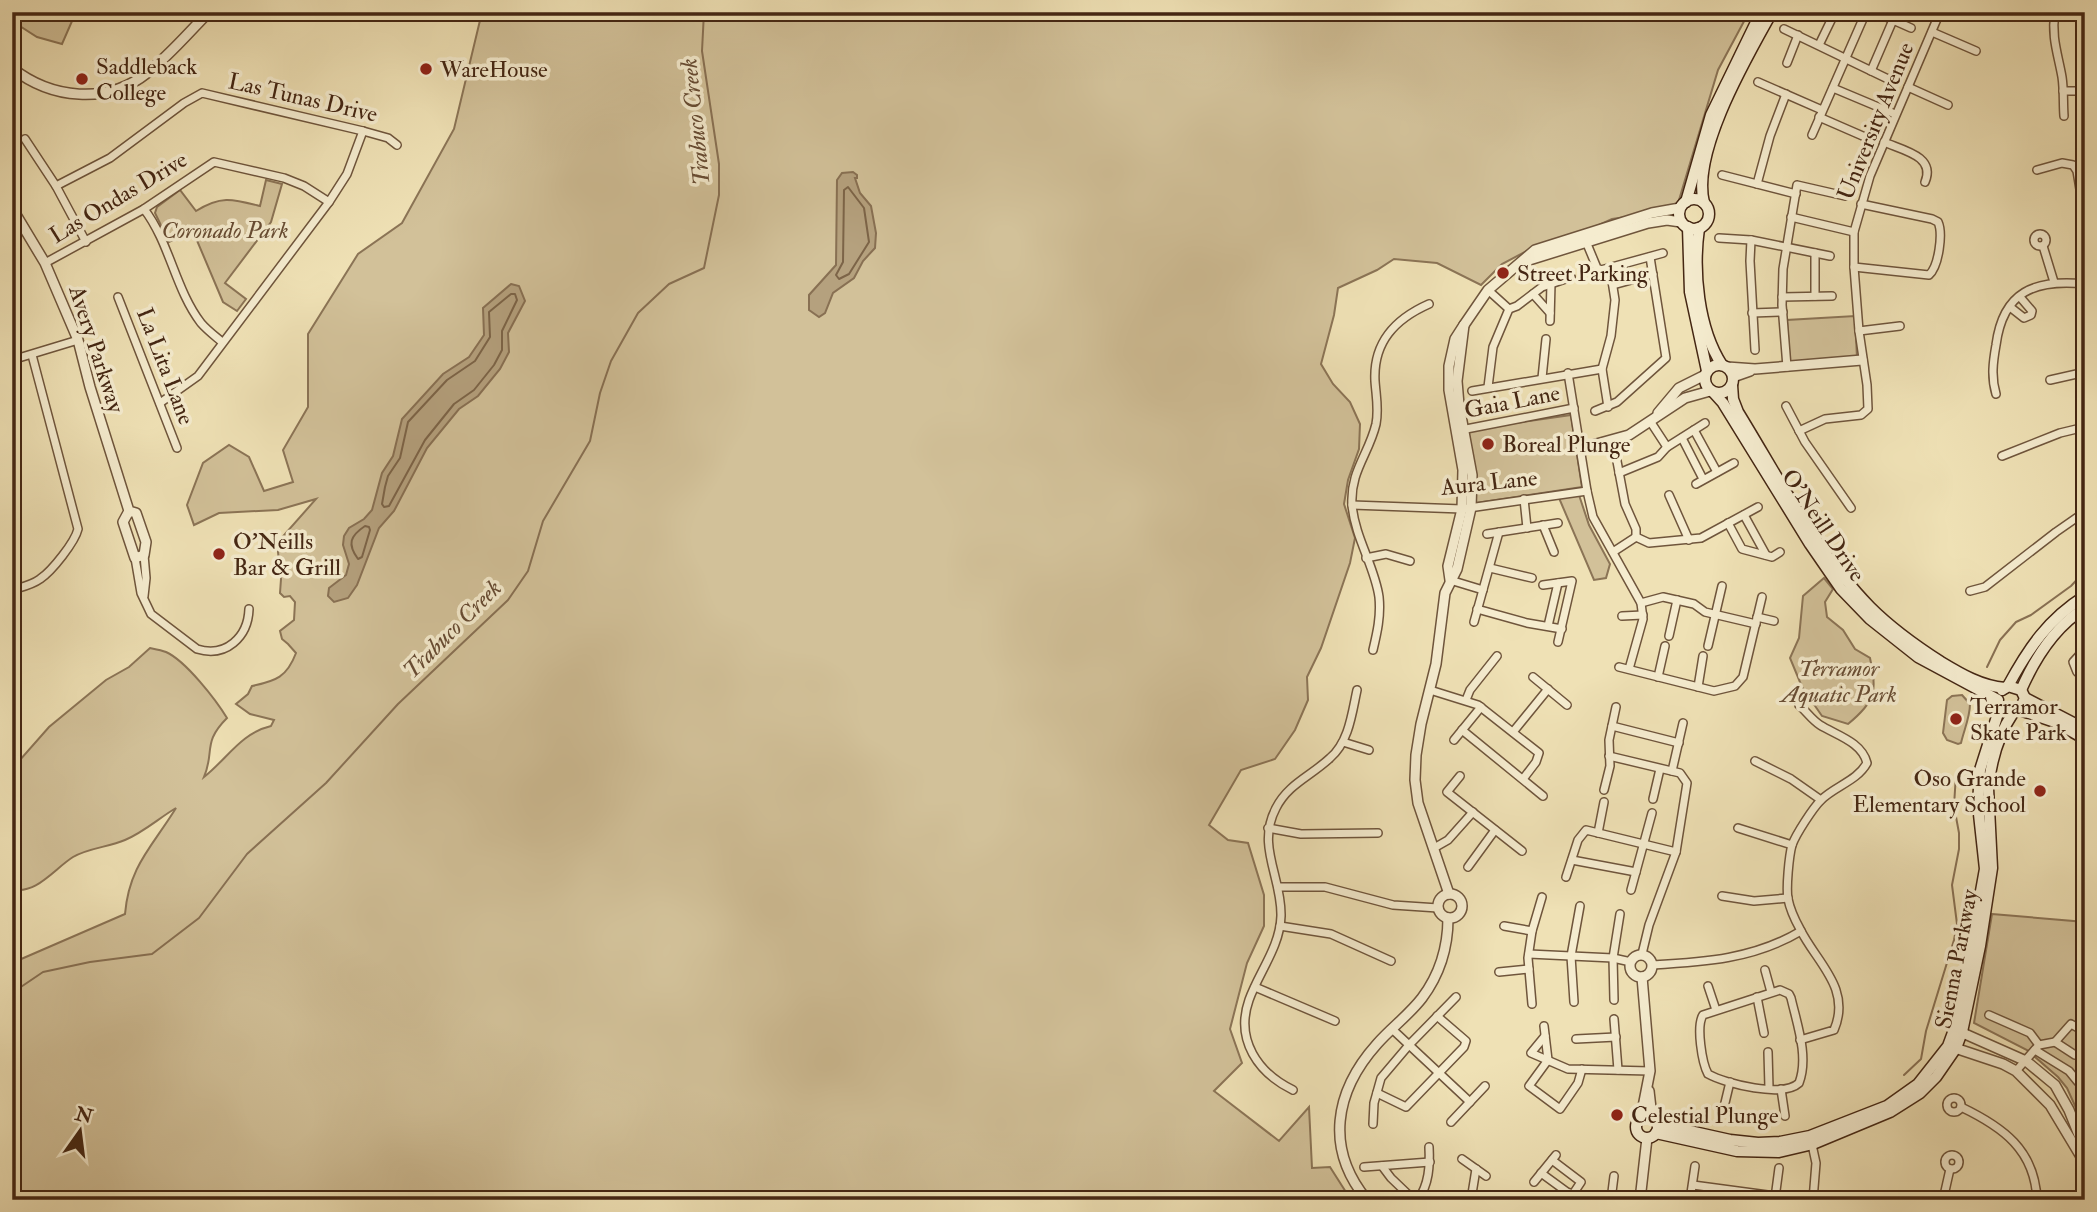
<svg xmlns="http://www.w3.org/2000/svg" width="2097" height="1212" font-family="'IM FELL Double Pica',serif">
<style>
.green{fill:#d2c199;stroke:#8b7456;stroke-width:2}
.water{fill:#b5a17e;stroke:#887053;stroke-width:2}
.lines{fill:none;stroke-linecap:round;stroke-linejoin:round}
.shore{stroke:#7c6448;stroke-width:2}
.stream{stroke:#887053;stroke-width:2}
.minor-casing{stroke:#6f553c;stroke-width:10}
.tertiary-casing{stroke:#6f553c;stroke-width:12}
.secondary-casing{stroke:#442613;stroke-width:13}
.minor{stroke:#f5eccf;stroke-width:7}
.tertiary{stroke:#f5eccf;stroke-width:9}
.secondary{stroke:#f5eccf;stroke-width:10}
.poi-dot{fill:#8f2418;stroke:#f5eccf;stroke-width:2.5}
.labels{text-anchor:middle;stroke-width:7;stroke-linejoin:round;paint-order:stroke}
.poi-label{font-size:23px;fill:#442613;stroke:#f5eccf;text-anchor:start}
.street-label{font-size:23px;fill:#442613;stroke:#f5eccf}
.park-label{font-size:23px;font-style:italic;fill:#684d34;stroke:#f5eccf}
.water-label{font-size:24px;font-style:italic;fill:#664b33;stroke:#f5eccf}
</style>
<rect width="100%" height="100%" fill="#efe1b5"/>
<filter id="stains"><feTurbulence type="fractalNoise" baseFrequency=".00286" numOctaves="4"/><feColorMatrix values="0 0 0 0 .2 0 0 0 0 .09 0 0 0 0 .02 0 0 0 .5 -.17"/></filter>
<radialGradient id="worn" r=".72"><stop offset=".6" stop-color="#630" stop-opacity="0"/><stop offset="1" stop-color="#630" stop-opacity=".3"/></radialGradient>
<g class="green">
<path d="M12 12H76L62 44 37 37 12 21Z"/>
<path d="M482 12H1749L1718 70 1676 210 1612 219 1577 235 1538 245 1502 264 1481 285 1437 263 1394 259 1377 270 1338 288 1334 315 1321 364 1333 384 1350 402 1360 424 1359 449 1348 480 1344 504 1355 538 1350 563 1321 648 1307 677 1308 700 1295 730 1275 759 1241 770 1209 825 1228 840 1248 843 1264 895V926L1247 963 1230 1029 1242 1063 1214 1091 1279 1141 1309 1107 1312 1168 1330 1167 1351 1200H12V963L125 914C129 866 152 847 176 808 159 818 144 832 125 840 109 847 88 848 73 857 54 869 36 895 12 889V769L49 727 106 680 129 667 150 648C155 649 161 650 166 652 186 661 216 700 227 718 202 743 215 751 204 777 227 759 241 733 271 726L274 720 250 714 236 704 248 694 252 686C276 681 287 677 296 653L288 644 282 639 280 631 294 620 295 602 290 596 284 597 280 593 281 579 277 543 316 499 278 510 219 513 194 525 187 505 203 463 229 445 249 457 264 491 293 482 283 450 308 407V334L358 254 402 223 454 129Z"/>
<path d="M266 180 282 184 271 222 225 283 246 299 237 311 223 302 193 231 169 242 155 213 157 207 180 190 196 211C221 195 233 199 260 206Z"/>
<path d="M1855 316 1857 358 1790 363 1787 320Z"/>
<path d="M1571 415 1582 487 1476 503 1465 430Z"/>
<path d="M1579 495 1589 525 1610 564 1606 578 1594 580 1559 498Z"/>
<path d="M1824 578 1833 589 1825 602 1827 617 1843 630 1855 649 1870 658C1877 692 1876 701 1848 724L1822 716 1802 687 1790 658 1799 638 1803 596Z"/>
<path d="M1962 695 1970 704C1970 717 1964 730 1961 743L1958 744 1947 740 1943 733 1947 700 1952 696Z"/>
<path d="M1992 914 2085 922V1128L2067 1088 2058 1077 2027 1050 1974 1023Z"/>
</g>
<g class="water">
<path d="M853 172 857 175V178H855L860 193 871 206 876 233 875 248 863 261 854 278 833 293 825 313 819 317 809 310V295L836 265 837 180 842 173Z"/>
<path d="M511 284 519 286 525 301 508 333 509 352 500 369 478 396 459 409 427 448 394 511 379 528 357 585 348 598 334 602 328 596 329 588 346 575 349 564 343 545 344 536 349 528 364 519 372 510 382 473 393 456 402 419 443 374 469 357 484 335 483 308Z"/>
</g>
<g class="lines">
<g class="shore">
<path d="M848 187 864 208 869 242 849 274 839 279 836 275 843 262 844 190Z"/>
<path d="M511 294H515L517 300 502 331V350L494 365 474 390 454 404 425 440 389 506 384 507 382 504 385 487 388 476 400 458 408 422 447 380 475 361 490 337 489 312Z"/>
<path d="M365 526 369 527 370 530 362 557 358 559C347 544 350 536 365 526Z"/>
</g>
<g class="stream">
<path d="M1987 667 2000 640 2016 622 2031 615 2071 586 2085 571"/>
<path d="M12 993 43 972 90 962 152 954 199 918 247 854 326 783 398 704 508 600 528 571 543 521 590 441 600 393 611 361 638 313 669 284 704 268 719 195V164L702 51 704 12"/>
<path d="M1904 1075 1921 1059 1926 1031 1954 940 1957 924 1952 885 1959 849V833L1954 806 1956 774"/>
</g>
<defs>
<g id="minor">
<path d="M1875 12 1911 28"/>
<path d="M2055 12C2051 37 2058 54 2062 77 2064 90 2063 103 2064 116"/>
<path d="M1784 29 1888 79"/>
<path d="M1932 32 1976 51"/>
<path d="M1819 45 1835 12"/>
<path d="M1787 63 1798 35"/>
<path d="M1871 71 1893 20"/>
<path d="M1758 82 1822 110"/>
<path d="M1908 87 1948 105"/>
<path d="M1833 88 1895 114"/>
<path d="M2063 91H2085"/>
<path d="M1819 117 1865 137"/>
<path d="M1812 135 1866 12"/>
<path d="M25 139 56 186 86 242"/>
<path d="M1884 142C1902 150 1936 156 1925 182"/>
<path d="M2037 170 2062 163 2073 165 2077 171 2085 220"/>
<path d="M1722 175 1796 194"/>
<path d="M1757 184 1770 136 1786 94"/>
<path d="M56 186 110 158 184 103 202 93 363 131 388 138 397 145"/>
<path d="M144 209C170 243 175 289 201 323 207 330 215 336 222 342"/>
<path d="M1791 217 1854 232"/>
<circle cx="2040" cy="240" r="6"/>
<path d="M1719 238 1751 240 1830 256"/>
<path d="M1585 239 1597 268 1601 270 1663 253"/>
<path d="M1751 240 1750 261 1755 350"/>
<path d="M2043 246 2054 282"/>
<path d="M45 263 144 209 214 162 284 178 304 186 329 202"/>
<path d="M1854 267 1929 275C1939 266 1943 233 1938 222L1932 219 1861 204"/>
<path d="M1613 285 1653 274"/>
<path d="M1488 290 1509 309"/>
<path d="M1533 294 1550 313"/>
<path d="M1815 296V253"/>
<path d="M118 297 177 448"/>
<path d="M1782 297 1832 296"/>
<path d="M2010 307 2024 318 2031 315 2032 311 2020 297"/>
<path d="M1752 313 1783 312"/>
<path d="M1550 321 1551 283"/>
<path d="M1859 331 1900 326"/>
<path d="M12 360 78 340"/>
<path d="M1787 367 1782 305 1783 269 1797 185 1845 196"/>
<path d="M1568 373 1587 491 1593 517 1641 603 1643 619 1629 669"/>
<path d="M1542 378 1546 339"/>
<path d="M2050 380 2081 373 2085 369"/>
<path d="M1488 387 1493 347 1509 309 1517 306 1542 287 1571 277"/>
<path d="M1472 391 1602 369"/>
<path d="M1996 394C1991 377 1993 362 1996 345 2003 291 2035 279 2085 284"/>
<path d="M160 403 198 376 329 202 347 174 363 131"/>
<path d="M1786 406 1805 442 1851 508"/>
<path d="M1608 407 1602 369 1611 336 1615 300 1610 268"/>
<path d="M1595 411 1617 402 1666 358 1650 257"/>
<path d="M1650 421 1667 447"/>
<path d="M1461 430 1574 408"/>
<path d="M1694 430 1717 472"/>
<path d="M1799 431 1825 419 1861 415 1868 409 1867 385 1859 331 1854 267V232L1870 176 1940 12"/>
<path d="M1682 438 1703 479"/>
<path d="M1616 456 1625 504 1636 529V537"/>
<path d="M2002 456 2060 433 2085 427"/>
<path d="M1619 473 1658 457 1667 447 1705 423"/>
<path d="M1696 484 1734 463"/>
<path d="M1669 495 1689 540"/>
<path d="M1524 499 1527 528"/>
<path d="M1352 505 1462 509 1587 491"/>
<path d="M1744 515 1766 555"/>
<path d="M1728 523 1742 549 1772 557 1780 552"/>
<path d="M1543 525 1554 552"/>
<path d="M1487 534 1558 523"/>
<path d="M1636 537 1649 543 1701 538 1758 507"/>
<path d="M1613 552 1636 537"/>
<path d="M144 555 146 578 144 596"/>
<path d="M135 558 141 593 151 614 197 649C226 658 248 637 249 609"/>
<path d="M1366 558 1386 554 1410 561"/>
<path d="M1490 568 1532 578"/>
<path d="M1450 580 1483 590"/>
<path d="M1543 585 1572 581 1558 642"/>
<path d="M12 590C22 587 32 585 40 579 52 571 75 542 78 529L32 355"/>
<path d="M1970 591 1985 587 2056 532 2079 516 2085 515"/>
<path d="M1641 603 1663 597 1694 604 1705 612 1756 624"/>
<path d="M1477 609 1527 623 1562 629"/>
<path d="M1622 616 1643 615"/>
<path d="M1757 617 1774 621"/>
<path d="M1474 622 1499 532"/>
<path d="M1548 626 1558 583"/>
<path d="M1669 636 1677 600"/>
<path d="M1708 646 1722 586"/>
<path d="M2085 649 2073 662 2077 672 2085 677"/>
<path d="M1373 650C1377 633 1381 616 1379 597 1375 567 1355 538 1352 505 1350 471 1369 454 1376 424 1379 409 1376 396 1375 381 1373 342 1395 319 1429 304"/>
<path d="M1619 667 1714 691 1735 686 1743 677 1762 597"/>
<path d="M1533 677 1567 705"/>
<path d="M1658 677 1665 646"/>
<path d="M1698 687 1703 656"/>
<path d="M1430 690 1478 705 1539 753 1536 762 1523 779"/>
<path d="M1466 700 1470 690 1497 656"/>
<path d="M1799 705C1806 711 1812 720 1820 725 1836 735 1862 742 1867 763 1857 781 1835 786 1821 800 1813 808 1796 834 1792 845 1789 856 1786 888 1788 899 1790 909 1795 920 1800 929 1816 962 1852 988 1834 1030L1800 1040"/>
<path d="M1612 726 1679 743"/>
<path d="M1462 730 1543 796"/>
<path d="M1513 732 1548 689"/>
<path d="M1454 740 1481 707"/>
<path d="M1343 742 1369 750"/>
<path d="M1609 756 1680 773 1687 783 1676 852 1649 925 1642 954"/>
<path d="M1755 761 1791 779 1821 800"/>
<path d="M1672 771 1683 723"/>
<path d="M1460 776 1447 792 1522 851"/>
<path d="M1604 790 1610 766 1609 740 1616 707"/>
<path d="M1653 799 1660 769"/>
<path d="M1268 828 1301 834 1378 833"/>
<path d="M1738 828 1792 845"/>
<path d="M1598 833 1604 802"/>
<path d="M1434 848 1448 840 1473 812"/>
<path d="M1572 860 1636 872"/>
<path d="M1468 867 1495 830"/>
<path d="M1566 877 1578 840 1586 830 1676 852"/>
<path d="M1278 887H1325L1393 905 1438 908"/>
<path d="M1631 890 1652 813"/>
<path d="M1722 896 1754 901 1788 898"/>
<path d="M1280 926 1331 934 1391 961"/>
<path d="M1504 926 1532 931"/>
<path d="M1529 954 1613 958 1631 962"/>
<path d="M1652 965C1705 962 1754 959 1801 931"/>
<path d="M1765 970 1771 992"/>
<path d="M1499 972 1529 969"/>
<path d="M1708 986 1716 1010"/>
<path d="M1255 987 1335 1021"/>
<path d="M1780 990 1789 994 1791 998C1797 1024 1809 1057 1799 1083 1783 1098 1726 1084 1708 1074 1702 1063 1696 1026 1703 1015Z"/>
<path d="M1757 997 1764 1033"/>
<path d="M1614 1000 1613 958 1620 914"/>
<path d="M1574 1002 1571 956 1580 906"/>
<path d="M1532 1004 1528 958 1532 931 1542 897"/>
<path d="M1989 1015 2030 1033 2039 1045"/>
<path d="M1614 1019 1618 1070"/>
<path d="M1544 1026 1548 1060 1529 1086 1560 1109 1578 1083 1582 1069"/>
<path d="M1392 1029 1470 1102"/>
<path d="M1545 1036 1531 1053 1568 1069 1650 1071"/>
<path d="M1576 1039 1616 1037"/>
<path d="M2055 1042 2075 1055 2080 1054 2085 1045"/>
<path d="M2035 1050 2069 1071 2078 1082 2085 1085"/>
<path d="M1768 1052 1769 1088"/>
<path d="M2016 1071 2039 1045 2055 1042 2071 1024 2085 1032"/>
<path d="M1781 1089 1785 1116"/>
<path d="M1293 1090C1258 1073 1235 1040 1249 1000 1259 972 1280 947 1281 916 1282 877 1256 846 1276 808 1288 784 1311 776 1330 758 1349 742 1352 713 1357 690"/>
<path d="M1377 1093 1406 1107 1464 1047 1466 1041 1437 1016"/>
<circle cx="1954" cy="1105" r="7"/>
<path d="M1724 1107 1730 1082"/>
<path d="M1961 1107C2003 1127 2035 1150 2037 1200"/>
<path d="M1451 1122 1485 1086"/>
<path d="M1373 1124 1374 1103 1381 1078 1409 1045 1456 997"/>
<path d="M1811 1140 1816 1163 1813 1200"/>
<circle cx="1952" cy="1162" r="7"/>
<path d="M1462 1159 1486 1176"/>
<path d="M1552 1160 1581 1182 1573 1194"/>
<path d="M1382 1166 1391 1178 1414 1200"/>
<path d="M1364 1167 1430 1162"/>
<path d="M1541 1173 1567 1192 1591 1200"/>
<path d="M1534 1182 1556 1155"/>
<path d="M1693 1185 1775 1196"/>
<path d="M1775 1198 1779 1168"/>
<path d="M1418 1200C1429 1184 1430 1166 1429 1147"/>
<path d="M1471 1200 1476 1169"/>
<path d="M1611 1200 1614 1176"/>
<path d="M1690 1200 1695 1166"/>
<path d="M1943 1200 1950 1169"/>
</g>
<g id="tertiary">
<path d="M12 68C51 99 107 105 147 73 170 55 189 32 209 12"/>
<path d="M12 208 45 263 78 340 90 387 129 511 136 513 146 542 144 555 135 558 123 522 129 511"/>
<path d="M1526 261 1648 223 1667 220 1681 222"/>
<path d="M1727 367 1755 369 1862 360"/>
<path d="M1733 377 1750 371"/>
<path d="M1658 413 1679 388 1705 375"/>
<path d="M1582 448 1629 435 1685 398 1710 391"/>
<path d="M1450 580 1448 566 1462 509 1463 470 1449 390V366L1455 339 1464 325 1488 290 1535 250 1652 213 1680 208"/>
<circle cx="1450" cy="906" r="12"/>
<path d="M1449 894 1418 803 1415 780 1416 755 1421 724 1436 664 1445 593 1457 569 1471 508 1472 475 1459 405 1457 381 1464 325"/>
<circle cx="1641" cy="966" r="11"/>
<path d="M1956 1030 2026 1061 2055 1085 2069 1110 2081 1140 2085 1169"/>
<path d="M1952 1047 2003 1064 2016 1071 2050 1105 2080 1155"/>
<path d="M1649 1091 1652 1117"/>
<path d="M1641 1117 1650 1071 1642 977"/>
<path d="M1367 1200C1325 1149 1334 1092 1377 1044 1391 1028 1409 1015 1422 998 1440 974 1448 947 1448 918"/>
<path d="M1640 1200 1647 1138"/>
</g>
<g id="secondary">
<circle cx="1694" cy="214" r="15"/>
<path d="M1686 202 1711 115 1761 12"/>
<path d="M1704 203C1691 152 1747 57 1772 12"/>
<path d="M1688 227 1690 292 1707 371"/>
<path d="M1699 228C1693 271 1698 328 1722 365"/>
<circle cx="1719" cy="379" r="14"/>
<path d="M1732 385 1733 399 1738 412C1778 477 1817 553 1870 607 1891 628 1916 646 1941 662 1961 674 1981 686 2005 688"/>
<path d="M1713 392 1723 403 1810 544 1841 589 1870 619 1918 657 1998 700"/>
<path d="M2008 686 2021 690 2025 698 2020 710 2009 713"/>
<path d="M2002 690 2008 686C2028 649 2048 619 2085 596"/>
<path d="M2021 690C2035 658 2054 627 2085 608"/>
<path d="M2025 698 2085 729"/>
<path d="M2020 710 2055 722 2085 739"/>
<circle cx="1647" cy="1127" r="11"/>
<path d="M1658 1124 1730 1140 1758 1143 1780 1142 1810 1136 1887 1106 1918 1084 1948 1046 1958 1019 1985 869 1978 805 1980 770 2000 707"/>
<path d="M1656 1133 1737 1151 1779 1152 1813 1144 1890 1112 1920 1093 1936 1077 1956 1048 1962 1032 1980 946 1992 868 1988 788C1991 762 1998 735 2013 713"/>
</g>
</defs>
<use href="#minor" class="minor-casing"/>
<use href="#tertiary" class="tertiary-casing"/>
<use href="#secondary" class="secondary-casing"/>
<use href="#minor" class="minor"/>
<use href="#tertiary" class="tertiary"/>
<use href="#secondary" class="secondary"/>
</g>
<g class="poi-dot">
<circle cx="426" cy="69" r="7"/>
<circle cx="82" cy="79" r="7"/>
<circle cx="1503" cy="273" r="7"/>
<circle cx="1488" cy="444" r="7"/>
<circle cx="219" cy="554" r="7"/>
<circle cx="1956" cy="719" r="7"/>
<circle cx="2040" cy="791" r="7"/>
<circle cx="1617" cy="1115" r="7"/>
</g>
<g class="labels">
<g class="poi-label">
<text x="96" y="74">Saddleback<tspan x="96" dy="26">College</tspan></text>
<text x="440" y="77">WareHouse</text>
<text x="1517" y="281">Street Parking</text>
<text x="1502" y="452">Boreal Plunge</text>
<text x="233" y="549">O'Neills<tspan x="233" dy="26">Bar &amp; Grill</tspan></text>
<text x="1970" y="714">Terramor<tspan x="1970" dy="26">Skate Park</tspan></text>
<text x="2026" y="786" text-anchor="end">Oso Grande<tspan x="2026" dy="26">Elementary School</tspan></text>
<text x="1631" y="1123">Celestial Plunge</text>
</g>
<g class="street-label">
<text transform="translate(303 97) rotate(13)" y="8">Las Tunas Drive</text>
<text transform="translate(1875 121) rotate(-68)" y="8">University Avenue</text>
<text transform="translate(118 197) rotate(-31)" y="8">Las Ondas Drive</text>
<text transform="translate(97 349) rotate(72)" y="8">Avery Parkway</text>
<text transform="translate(166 366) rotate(69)" y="8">La Lita Lane</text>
<text transform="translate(1512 401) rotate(-11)" y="8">Gaia Lane</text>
<text transform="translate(1489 482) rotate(-6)" y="8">Aura Lane</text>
<text transform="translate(1824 525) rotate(56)" y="8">O'Neill Drive</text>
<text transform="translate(1956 959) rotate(-79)" y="8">Sienna Parkway</text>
</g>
<g class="park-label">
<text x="225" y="238">Coronado Park</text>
<text x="1839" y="676">Terramor<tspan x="1839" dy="26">Aquatic Park</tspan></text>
</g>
<g class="water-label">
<text transform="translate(695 122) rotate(-96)" y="8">Trabuco Creek</text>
<text transform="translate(452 629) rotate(-45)" y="8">Trabuco Creek</text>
</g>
</g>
<rect width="2097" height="1212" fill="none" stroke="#efe1b5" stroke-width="42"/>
<rect x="14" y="14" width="2069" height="1184" fill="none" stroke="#442613" stroke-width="3.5"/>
<rect x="21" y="21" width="2055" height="1170" fill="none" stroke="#442613" stroke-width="2"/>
<g transform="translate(80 1131) rotate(14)" stroke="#f5eccf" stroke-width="5" paint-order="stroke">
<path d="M0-5L12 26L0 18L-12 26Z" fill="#442613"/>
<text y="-10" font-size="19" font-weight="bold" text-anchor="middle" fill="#442613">N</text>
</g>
<rect width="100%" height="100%" filter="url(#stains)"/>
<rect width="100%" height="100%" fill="url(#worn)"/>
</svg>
